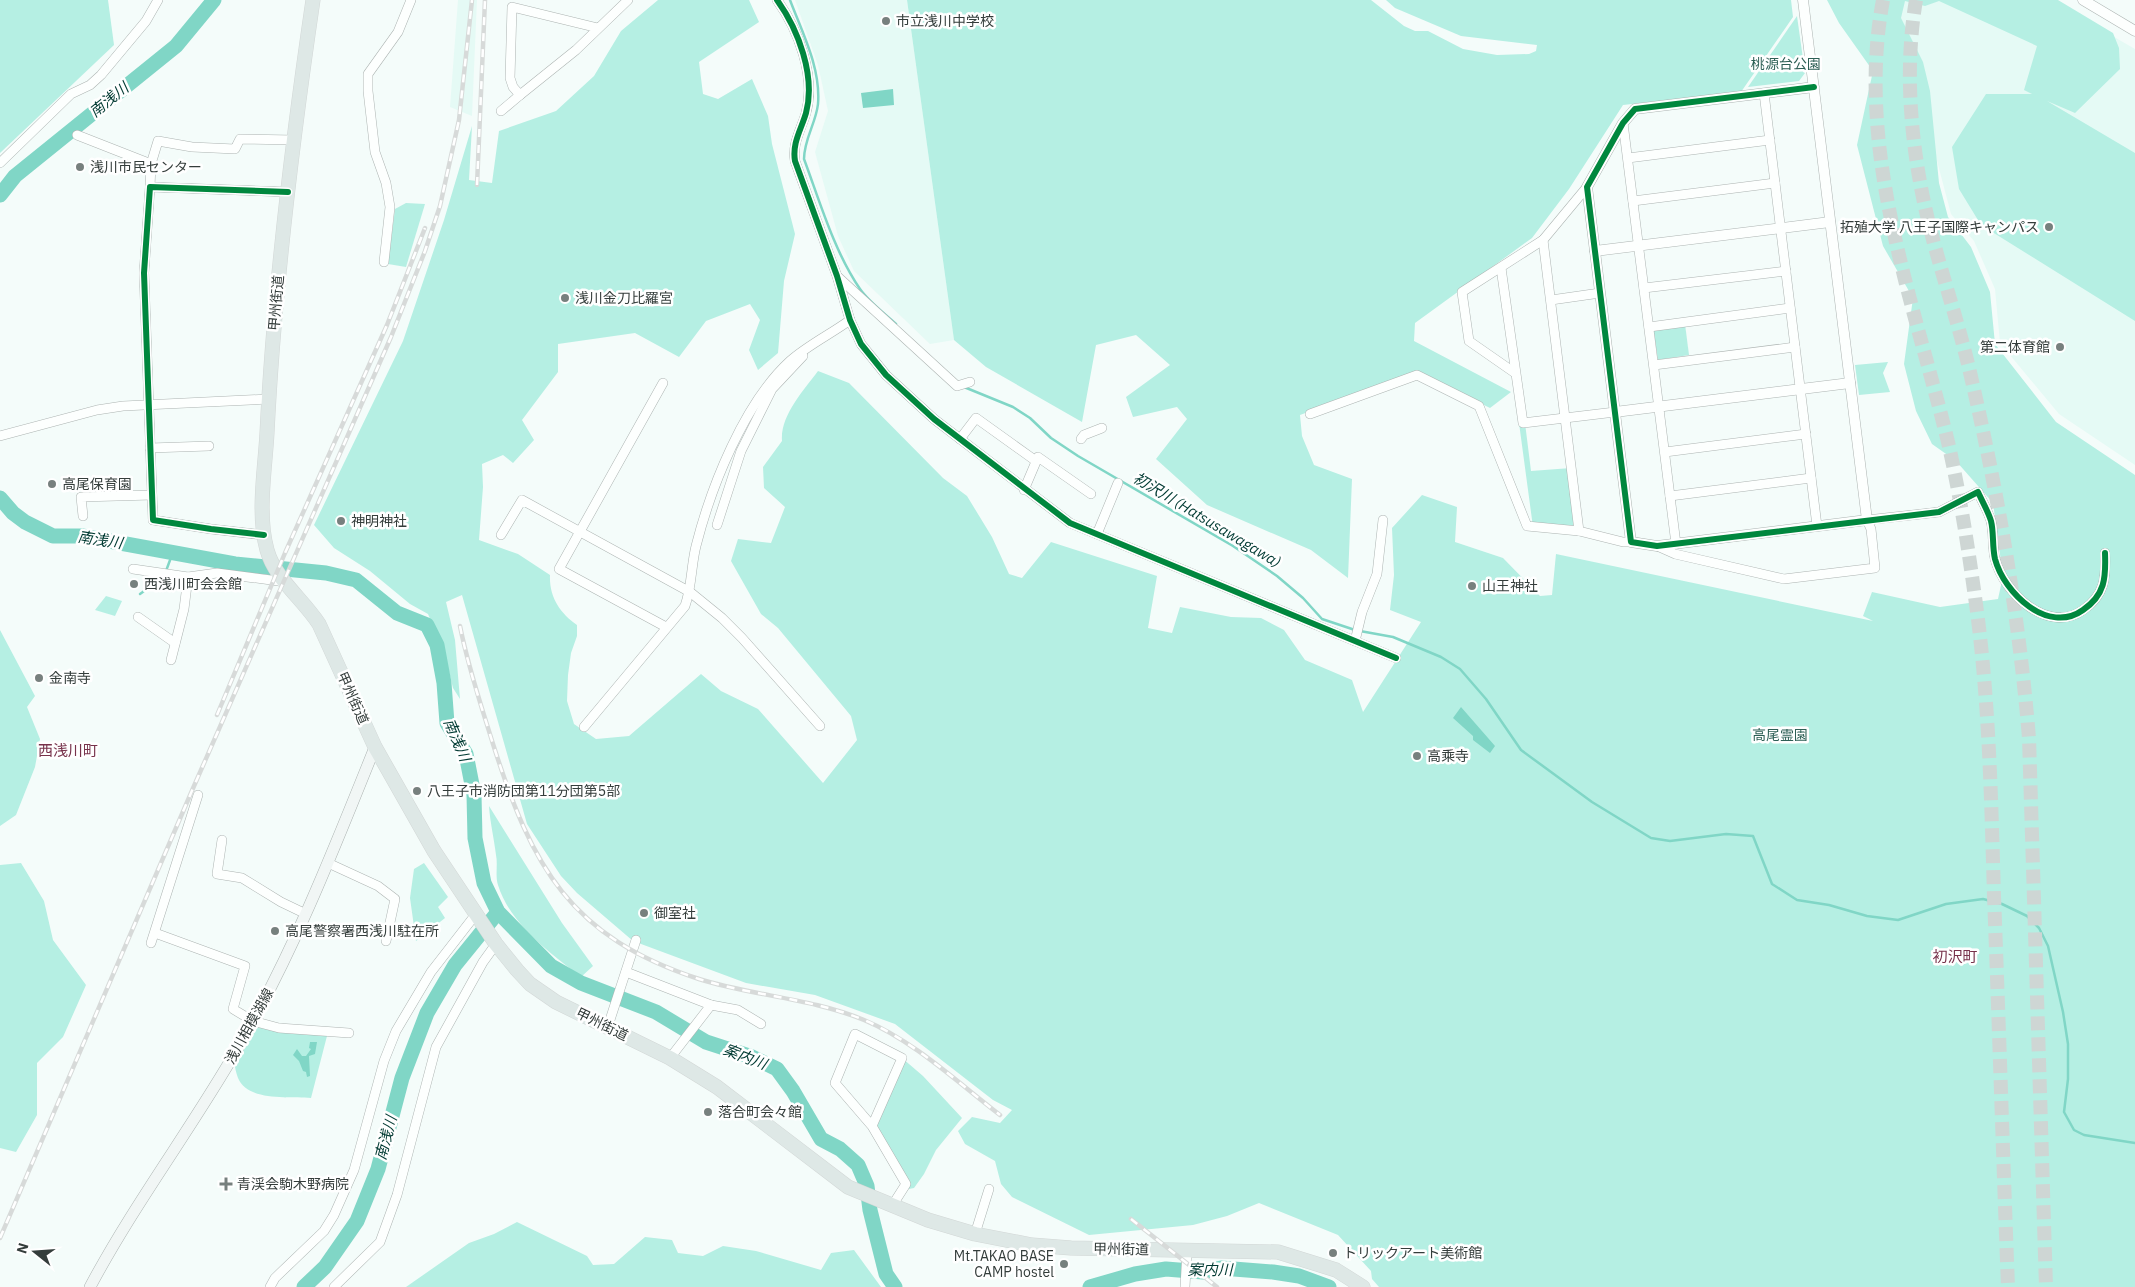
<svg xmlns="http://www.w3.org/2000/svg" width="2135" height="1287" font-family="'IBM Plex Sans','Noto Sans JP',sans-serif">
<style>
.built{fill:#e5faf5}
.green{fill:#b5efe3}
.water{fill:#80d6c6}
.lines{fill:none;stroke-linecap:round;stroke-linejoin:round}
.stream{stroke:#80d6c6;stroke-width:2.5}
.river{stroke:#80d6c6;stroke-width:15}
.trunk-tunnel{stroke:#ced6d4;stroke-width:14;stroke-dasharray:14 7;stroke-linecap:butt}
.minor-casing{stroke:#adb4b2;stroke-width:10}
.tertiary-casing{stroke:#adb4b2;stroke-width:11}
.secondary-casing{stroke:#adb4b2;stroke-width:12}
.trunk-casing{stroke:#d2d7d6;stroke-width:15}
.minor{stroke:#fdfffe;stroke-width:9}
.tertiary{stroke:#fdfffe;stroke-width:10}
.secondary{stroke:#f1f6f5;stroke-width:11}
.trunk{stroke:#dee8e6;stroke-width:14}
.rail-casing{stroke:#d7dad9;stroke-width:4.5}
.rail{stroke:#fff;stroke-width:2.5;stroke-dasharray:8;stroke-linecap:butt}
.cycleway-casing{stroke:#fff;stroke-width:9}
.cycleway{stroke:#00873e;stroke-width:6}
.poi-dot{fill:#77807e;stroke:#fff;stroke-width:2}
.labels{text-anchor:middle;stroke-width:5;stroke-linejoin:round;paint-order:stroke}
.poi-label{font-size:14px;fill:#343d3b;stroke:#fff;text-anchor:start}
.park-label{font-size:14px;fill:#2d5f55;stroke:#fff}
.street-label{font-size:14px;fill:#343d3b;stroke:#fff}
.water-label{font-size:15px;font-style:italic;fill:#013a32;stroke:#fff}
.neighbourhood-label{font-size:15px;fill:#77324b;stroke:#fff}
</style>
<rect width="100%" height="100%" fill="#f4fcfa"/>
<g class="built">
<path d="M458 0H477L472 116 450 107Z"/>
<path d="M795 0H907L954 340 930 344 854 271 838 236 815 152 828 111 818 65Z"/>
<path d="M1834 0H2050L2135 49V465L2059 414 2000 343 1995 289 1974 241 1951 214 1927 123Z"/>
</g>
<g class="green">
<path d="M0 0H108L114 45 0 153Z"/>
<path d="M658 0H749L759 22 699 62 703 94 718 99 752 79 768 116 772 144 795 234 784 281 778 353 758 370 749 350 760 320 750 304 706 321 679 357 635 333 558 344V372L522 420 534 440 513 463 503 455 482 464 483 487 479 540 518 554 550 575C549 597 560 613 577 625V636L571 653 568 675 567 701 574 724 596 739 629 736 701 674 721 691 758 709 823 783 857 740 851 716 778 628 761 614 731 561 738 539 771 543 785 507 764 488 763 467 782 441C780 416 803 391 818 371L849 383 943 478 967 496 992 537 1009 574 1022 578 1051 542 1157 576 1148 628 1172 633 1180 607 1231 617 1261 618 1284 630 1305 660 1352 680 1363 712 1421 622 1390 610 1394 575 1392 528 1422 495 1457 507 1455 542 1503 558 1540 596 1552 595 1556 554 1873 621 1863 616 1872 592 1940 607 1998 599 2003 576 1993 503 1956 461 1932 444 1916 411 1904 364 1913 298 1883 246 1857 145 1873 71 1839 23 1827 0H2058L2113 33 2119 48 2120 69 2075 113 2047 101 2135 153V321L1981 225 1959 189 1952 147 1986 94H2032L2024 90 2037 46 1939 1 1925 6 1905 1 1901 18 1923 62 1930 91 1939 183 1948 217 1971 247 1990 292 1995 344 2056 422 2135 475V1287H1379L1372 1279 1371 1271 1338 1235 1259 1203 1227 1216 1193 1225 1089 1235 1012 1197 1001 1184 995 1161 965 1144 958 1131 972 1117 1000 1123 1012 1110 993 1100 895 1024 815 995 746 983 633 941 577 893 561 876 527 824 462 595 446 602 455 640 460 699 453 688 444 652 428 614 410 604 370 571 334 548 314 525 403 341 444 220 472 126 469 180 492 183 499 131 556 111 594 76 621 31Z"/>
<path d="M907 0H1371L1404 26 1415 31H1428L1463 49 1497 55 1529 54 1536 51 1537 45 1461 36 1395 8 1386 0H1791L1793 17 1741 92 1623 105 1569 189 1532 238 1415 323 1414 341 1511 392 1490 408 1417 372 1300 415 1302 436 1314 465 1352 479 1348 578 1311 550 1207 505 1156 459 1187 419 1177 407 1133 417 1126 397 1170 365 1136 335 1096 345 1082 422 986 367 954 340Z"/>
<path d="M1797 16 1805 73 1799 81 1748 87Z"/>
<path d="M406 203 425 204 406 267 388 264 395 209Z"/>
<path d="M1685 324 1689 355 1658 360 1653 328Z"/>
<path d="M1888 362 1883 373 1890 392 1859 395 1855 365Z"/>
<path d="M1519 423H1525L1531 471 1571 468 1579 531 1533 527Z"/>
<path d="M106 596 122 601 115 616 95 610Z"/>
<path d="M0 630 35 696 27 707 40 739 35 767 16 815 0 826Z"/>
<path d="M489 806 562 923 593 966 581 977C550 953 510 924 498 885 495 876 498 864 496 855 494 838 490 822 489 806Z"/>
<path d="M21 863 44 901 53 940 86 985 63 1037 37 1063V1115L16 1152 0 1148V865Z"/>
<path d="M424 863 448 897 438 907 445 918 416 941 410 898 414 869Z"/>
<path d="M256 1024 287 1032 327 1036 311 1098C290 1096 248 1102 238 1078 236 1073 235 1067 234 1062Z"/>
<path d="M902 1058 923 1076 962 1118 936 1150 924 1174 914 1188 904 1190 906 1184 872 1126Z"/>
<path d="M517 1222 587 1256 593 1265 614 1264 645 1237 672 1240 678 1253 703 1256 723 1246 756 1251 821 1270 831 1253 854 1250 881 1287H406L469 1243 494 1234Z"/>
</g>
<g class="water">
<path d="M893 89 894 105 863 108 861 93Z"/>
<path d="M1461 707 1495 746 1490 753 1473 740V736L1453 718Z"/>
<path d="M310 1042H317L315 1054 309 1056 310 1076 307 1077 306 1072 303 1071 299 1061 293 1055 297 1049 302 1056H306L311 1049 309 1048Z"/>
</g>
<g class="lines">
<g class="stream">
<path d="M790 0C802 32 821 68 818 104 816 123 804 139 804 159 820 202 834 251 860 289 869 302 884 313 896 324"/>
<path d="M964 387 1013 407 1030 418 1051 438 1078 456 1233 546 1277 576 1303 598 1322 619 1355 630"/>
<path d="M166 571 173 552"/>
<path d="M140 594 165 576"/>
<path d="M1360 631 1393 637 1441 657 1460 669 1486 699 1521 750 1592 802 1651 838 1670 841 1726 834 1753 836 1772 884 1797 900 1829 905 1867 916 1898 920 1946 904 1983 899 2002 904 2027 916 2039 928 2048 946 2063 1012 2068 1044V1079L2064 1112 2074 1130 2084 1135 2135 1143"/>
</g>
<g class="river">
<path d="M0 195 15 176 176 46 214 0"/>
<path d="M0 498 13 513 25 522 53 536H82L235 564 326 573 356 580 397 613 427 625 437 645 444 683 447 723 466 754 474 795 475 838 484 883 498 912 551 966 581 983 656 1012 706 1042 752 1057 777 1069 793 1091 821 1139 840 1149 858 1165 867 1186 870 1210 886 1274 895 1287"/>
<path d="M304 1287 325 1267 357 1221 378 1169 402 1078 427 1013 455 965 498 912"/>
<path d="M1090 1287 1135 1274 1166 1269 1203 1272 1221 1268 1273 1272 1299 1276 1329 1287"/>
</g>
<g class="trunk-tunnel">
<path d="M1883 0C1855 149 1913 299 1948 442 1959 490 1967 540 1974 590 1989 691 1991 794 1994 896 1999 1026 2003 1157 2008 1287"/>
<path d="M1916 0C1903 76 1912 158 1931 232 1944 282 1961 331 1972 381 1999 499 2019 617 2029 738L2046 1287"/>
</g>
<defs>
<g id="minor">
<path d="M777 0C798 29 816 76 806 113 801 130 792 143 795 161L837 276 850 320 861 344 886 375 934 419 1070 523 1396 658"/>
<path d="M598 28 512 7 510 78 513 87 520 95 576 50 628 0"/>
<path d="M1764 93 1817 526"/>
<path d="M501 111 520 95"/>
<path d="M1623 123 1676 544"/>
<path d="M77 135 151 164"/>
<path d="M1628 158 1770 140"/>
<path d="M0 163 71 94 90 85 101 75 146 21 158 0"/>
<path d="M150 187 151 164 158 141 192 147 235 149 240 139 294 140"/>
<path d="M1633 201 1775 183"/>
<path d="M1543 240 1579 531"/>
<path d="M384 262 390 207 386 183 375 152 368 91V74L398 32 411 0"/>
<path d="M1501 268 1523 423 1615 412"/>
<path d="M838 277 957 386 970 382"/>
<path d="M1644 288 1786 271"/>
<path d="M1551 300 1600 293"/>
<path d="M1649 327 1790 308"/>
<path d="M1654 365 1795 347"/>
<path d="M1515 373 1469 341 1462 292 1543 240 1587 187"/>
<path d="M663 383 559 569 666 627"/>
<path d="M1310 414 1417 375 1479 406 1527 526 1579 531 1623 542H1631"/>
<path d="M0 436 97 410 123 406 269 399"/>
<path d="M960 439 976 418 1036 461"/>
<path d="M1081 439 1084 435 1102 428"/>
<path d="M150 448 209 446"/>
<path d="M1665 452 1806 434"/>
<path d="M1024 490 1038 457 1091 494"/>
<path d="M1670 496 1811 478"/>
<path d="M83 516 81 497 152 495"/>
<path d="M717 525 741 451 772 389 803 356"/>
<path d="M1097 534 1118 483"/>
<path d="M264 535 211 529 153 520 144 273 150 187 288 192"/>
<path d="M501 535 522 500 690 592 722 618 742 638 820 726"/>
<path d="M1657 546 1675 554 1784 579 1875 568 1871 529 1867 520 1939 512 1978 492C1982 501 1988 511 1991 521 1994 533 1992 546 1995 559 2004 593 2048 635 2083 610 2105 595 2106 578 2105 553"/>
<path d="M133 569 188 577 217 573 286 582"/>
<path d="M138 617 175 643"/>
<path d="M1355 641 1362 612 1377 574 1383 520"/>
<path d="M171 660 184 609 188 577"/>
<path d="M584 727 685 606C692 586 691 566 696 546 711 487 744 403 790 361 808 345 831 334 850 320"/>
<path d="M222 840 217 874 242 878 281 902 306 914"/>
<path d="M328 863 378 886 395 899 386 941"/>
<path d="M155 933 245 966 233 1009 253 1021 279 1028 349 1033"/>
<path d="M151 943 198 795"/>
<path d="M626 972 711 1005"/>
<path d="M608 1026 636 940"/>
<path d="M670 1058 711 1005 738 1010 761 1024"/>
<path d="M872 1126 902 1058 855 1034 835 1083 872 1126 906 1184 892 1206"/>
<path d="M975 1234 989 1189"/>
<path d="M270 1287 275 1278 324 1231 334 1215 354 1170 384 1061 396 1031 431 972 476 914"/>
<path d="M334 1287 380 1242 397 1195 436 1047 483 962 496 944"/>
<path d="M1185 1287 1187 1250"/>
</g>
<g id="tertiary">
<path d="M1803 0 1867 520 1657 546 1631 542 1587 187 1623 123 1635 109 1814 87"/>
<path d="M2083 0 2135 31"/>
<path d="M1595 251 1830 222"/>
<path d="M1615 412 1850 383"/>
</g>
<path id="secondary" d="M90 1287C134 1204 192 1128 239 1046 294 951 334 849 375 747"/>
<path id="trunk" d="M313 0C292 143 274 288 267 433 265 470 257 514 267 550 275 579 303 599 319 624L375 747 434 851 496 944 517 970 530 984 556 1002 670 1058 717 1087 848 1187 928 1220 975 1234 1032 1245 1071 1248 1278 1252 1336 1270 1363 1287"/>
</defs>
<use href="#minor" class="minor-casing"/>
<use href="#tertiary" class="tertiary-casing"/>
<use href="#secondary" class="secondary-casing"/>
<use href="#trunk" class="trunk-casing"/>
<use href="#minor" class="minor"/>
<use href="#tertiary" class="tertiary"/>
<use href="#secondary" class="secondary"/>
<use href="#trunk" class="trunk"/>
<defs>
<g id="rail">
<path d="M477 185 485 0"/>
<path d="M460 626C468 667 481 705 493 744 532 867 570 937 699 979 753 996 811 998 864 1020 914 1041 957 1082 1000 1115"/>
<path d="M217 715 285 553 387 325 425 228"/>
<path d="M1131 1219 1217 1287"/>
<path d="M0 1238 194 786 391 337 425 251 440 206 459 120 472 0"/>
</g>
</defs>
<use href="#rail" class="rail-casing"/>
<use href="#rail" class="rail"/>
<defs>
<g id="cycleway">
<path d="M777 0C798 29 816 76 806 113 801 130 792 143 795 161L837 276 850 320 861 344 886 375 934 419 1070 523 1396 658"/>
<path d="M1814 87 1635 109 1623 123 1587 187 1631 542 1657 546 1939 512 1978 492C1982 501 1988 511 1991 521 1994 533 1992 546 1995 559 2004 593 2048 635 2083 610 2105 595 2106 578 2105 553"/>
<path d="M264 535 211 529 153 520 144 273 150 187 288 192"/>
</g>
</defs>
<use href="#cycleway" class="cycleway-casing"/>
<use href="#cycleway" class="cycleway"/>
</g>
<g class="poi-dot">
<circle cx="886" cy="21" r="5"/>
<circle cx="80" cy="167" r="5"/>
<circle cx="2049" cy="227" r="5"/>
<circle cx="565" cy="298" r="5"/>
<circle cx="2060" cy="347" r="5"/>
<circle cx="52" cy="484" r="5"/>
<circle cx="341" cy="521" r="5"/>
<circle cx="134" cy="584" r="5"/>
<circle cx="1472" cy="586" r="5"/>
<circle cx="39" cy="678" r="5"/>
<circle cx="1417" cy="756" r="5"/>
<circle cx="417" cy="791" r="5"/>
<circle cx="644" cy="913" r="5"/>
<circle cx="275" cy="931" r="5"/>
<circle cx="708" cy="1112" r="5"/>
<path d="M223.5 1176.5h5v5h5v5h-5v5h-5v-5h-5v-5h5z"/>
<circle cx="1333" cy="1253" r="5"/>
<circle cx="1064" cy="1264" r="5"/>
</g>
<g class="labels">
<g class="poi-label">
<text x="896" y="26">市立浅川中学校</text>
<text x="90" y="172">浅川市民センター</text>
<text x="2039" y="232" text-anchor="end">拓殖大学 八王子国際キャンパス</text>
<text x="575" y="303">浅川金刀比羅宮</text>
<text x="2050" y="352" text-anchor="end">第二体育館</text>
<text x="62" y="489">高尾保育園</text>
<text x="351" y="526">神明神社</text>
<text x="144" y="589">西浅川町会会館</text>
<text x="1482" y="591">山王神社</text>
<text x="49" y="683">金南寺</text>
<text x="1427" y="761">高乘寺</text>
<text x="427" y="796">八王子市消防団第11分団第5部</text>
<text x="654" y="918">御室社</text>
<text x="285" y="936">高尾警察署西浅川駐在所</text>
<text x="718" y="1117">落合町会々館</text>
<text x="237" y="1189">青渓会駒木野病院</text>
<text x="1343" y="1258">トリックアート美術館</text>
<text x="1054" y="1261" text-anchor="end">Mt.TAKAO BASE<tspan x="1054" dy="16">CAMP hostel</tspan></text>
</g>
<g class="park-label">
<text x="1786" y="69">桃源台公園</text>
<text x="1780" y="740">高尾霊園</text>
</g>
<g class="street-label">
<text transform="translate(276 303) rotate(-85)" y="5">甲州街道</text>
<text transform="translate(353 698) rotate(66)" y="5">甲州街道</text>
<text transform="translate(602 1024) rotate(26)" y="5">甲州街道</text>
<text transform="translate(249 1026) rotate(-61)" y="5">浅川相模湖線</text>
<text transform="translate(1121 1249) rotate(1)" y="5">甲州街道</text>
</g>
<g class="water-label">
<text transform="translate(109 100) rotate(-39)" y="5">南浅川</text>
<text transform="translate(1207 520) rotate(31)" y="5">初沢川 (Hatsusawagawa)</text>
<text transform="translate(100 540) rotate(9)" y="5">南浅川</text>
<text transform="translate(457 740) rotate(67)" y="5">南浅川</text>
<text transform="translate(745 1057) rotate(21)" y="5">案内川</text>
<text transform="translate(386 1138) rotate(-75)" y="5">南浅川</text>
<text x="1210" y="1275">案内川</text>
</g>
<g class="neighbourhood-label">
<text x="68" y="756">西浅川町</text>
<text x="1955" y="962">初沢町</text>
</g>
</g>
<g transform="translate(35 1252) rotate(287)" stroke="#ffffff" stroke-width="4" paint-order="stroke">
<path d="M0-4L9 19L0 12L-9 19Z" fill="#343d3b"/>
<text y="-8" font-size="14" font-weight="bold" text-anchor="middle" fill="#343d3b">N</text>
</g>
</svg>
